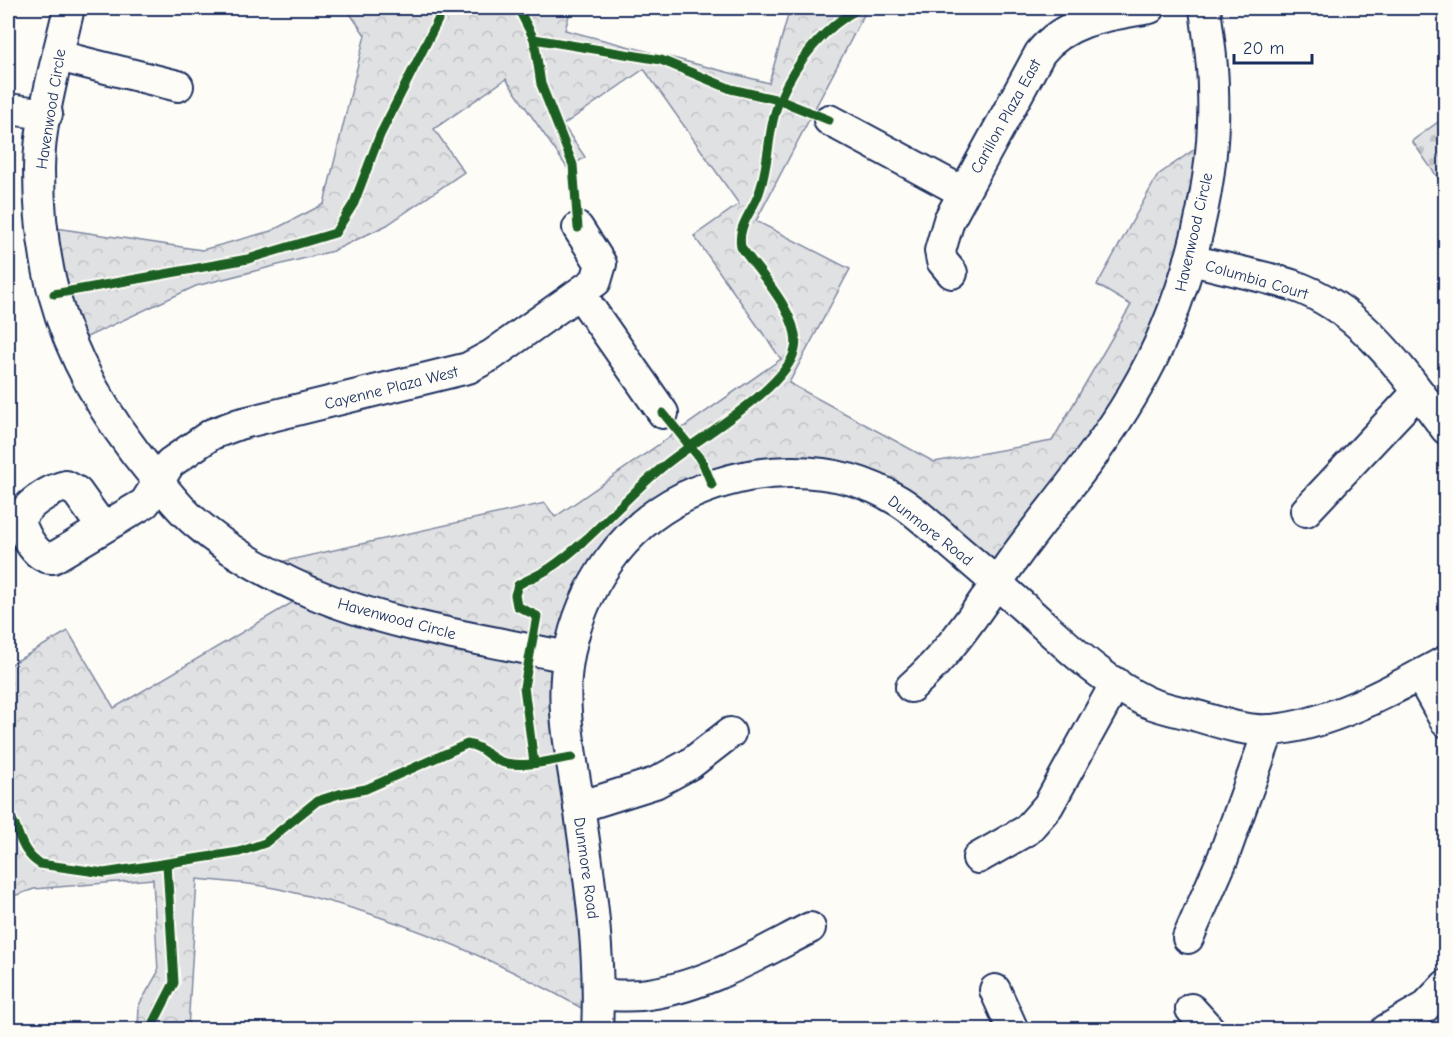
<svg xmlns="http://www.w3.org/2000/svg" width="1453" height="1037" font-family="'Comic Neue',sans-serif">
<style>
.cemetery{fill:url(#cemetery-stones);stroke:#7e88a0;stroke-width:1.5}
.park{fill:url(#park-crowns);stroke:#7e88a0;stroke-width:1.5}
.lines{fill:none;stroke-linecap:round;stroke-linejoin:round}
.minor-casing{stroke:#1b2f5e;stroke-width:34}
.minor{stroke:#fdfcf7;stroke-width:30}
.cycleway-casing{stroke:#fdfcf7;stroke-width:13}
.cycleway{stroke:#1b5e20;stroke-width:9}
.labels{text-anchor:middle;stroke-width:4.5;stroke-linejoin:round;paint-order:stroke}
.street-label{font-size:16px;fill:#1b2f5e;stroke:#fdfcf7}
</style>
<defs>
<pattern id="cemetery-stones" width="16" height="16" patternUnits="userSpaceOnUse" patternTransform="scale(1.5)"><rect width="16" height="16" fill="#e0e1e3"/><path d="M2 7V4a2 2 0 0 1 4 0v3zM10 15v-3a2 2 0 0 1 4 0v3z" fill="#c0c1c5"/></pattern>
<pattern id="park-crowns" width="20" height="18" patternUnits="userSpaceOnUse" patternTransform="scale(1.5)"><rect width="20" height="18" fill="#e0e1e3"/><path d="M2 6a3 3 0 1 1 6 0M12 15a3 3 0 1 1 6 0" fill="none" stroke="#c0c1c5"/></pattern>
</defs>
<rect width="100%" height="100%" fill="#fdfcf7"/>
<filter id="ink" filterUnits="userSpaceOnUse"><feTurbulence type="fractalNoise" baseFrequency=".0167" numOctaves="2"/><feDisplacementMap in="SourceGraphic" scale="12" xChannelSelector="R" yChannelSelector="G"/><feConvolveMatrix kernelMatrix="1 2 1 2 8 2 1 2 1" color-interpolation-filters="sRGB"/></filter>
<g filter="url(#ink)">
<path class="cemetery" d="M1445 117V188L1412 141Z"/>
<path class="park" d="M346 8H571L565 30 769 83 790 8H903L865 13 756 221 850 269 789 383 934 462 1052 441 1131 305 1097 285 1158 175 1212 137 1175 305 996 581 929 525 796 471 647 520 568 657 597 1017C498 959 392 914 279 889 253 883 224 882 197 879L188 1029H138L139 1005 158 972 153 879 34 889 8 898V666L68 631 114 708 310 592 258 567 545 503 555 517 781 359 694 236 739 204 644 69 563 125 585 157 568 169 506 79 434 129 464 172 387 225 333 251 196 286 72 344 42 226 202 250 271 231 324 204 365 35Z"/>
<g class="lines">
<defs>
<g id="minor">
<path d="M69 8C58 56 39 120 39 169 39 211 43 254 54 294 72 361 109 422 153 475 166 491 179 509 195 522 229 552 269 574 310 592 392 627 482 639 568 657"/>
<path d="M58 56 178 86"/>
<path d="M8 109 47 114"/>
<path d="M829 120 963 192"/>
<path d="M1190 260C1223 268 1259 275 1292 285 1363 309 1403 372 1446 429"/>
<path d="M952 273 942 261 940 251 949 220 1040 53C1067 19 1110 15 1150 8"/>
<path d="M580 294 663 413"/>
<path d="M1306 511 1418 392"/>
<path d="M102 527 77 492 66 486C51 489 22 506 20 522 25 536 36 559 53 558L145 503 170 463 212 434 239 424 468 368 492 355 596 281 601 264 578 228"/>
<path d="M1420 675 1446 722"/>
<path d="M911 687C957 647 987 594 1023 546 1060 497 1101 449 1132 396 1184 309 1217 190 1213 89 1213 62 1208 34 1205 8"/>
<path d="M579 807 655 783 690 764 730 733"/>
<path d="M978 858 1027 830 1048 806 1116 683"/>
<path d="M1188 938 1223 858 1269 730"/>
<path d="M995 990 1013 1030"/>
<path d="M599 995C613 995 627 996 641 995 701 989 757 955 810 928"/>
<path d="M1191 1009 1210 1030"/>
<path d="M597 1030C601 954 590 881 579 806 572 758 559 704 569 655 581 589 622 527 684 497 749 466 834 460 899 501 917 512 933 528 949 542 982 570 1015 599 1047 628 1077 655 1108 683 1145 701 1160 708 1178 711 1194 715 1217 722 1247 732 1272 730 1330 725 1394 689 1446 661"/>
<path d="M1386 1030 1424 1008 1446 985"/>
</g>
</defs>
<use href="#minor" class="minor-casing"/>
<use href="#minor" class="minor"/>
<defs>
<g id="cycleway">
<path d="M518 8 534 39 541 84 573 165 578 228"/>
<path d="M534 39 661 60 731 89 779 100 829 120"/>
<path d="M54 294 248 259 335 233 354 203 380 135 444 8"/>
<path d="M663 413 702 461 712 485"/>
<path d="M534 763 524 687 537 616 517 606 515 595 518 585C528 579 540 575 550 568 592 540 625 497 665 465 697 438 787 389 795 349 802 318 759 272 741 247 737 225 752 213 759 193 770 163 767 128 780 99 795 63 825 26 860 8"/>
<path d="M8 812C20 830 19 851 40 864L104 873 239 852 265 843 317 801 339 794 366 789 467 744C486 747 489 760 505 763 526 768 551 760 572 757"/>
<path d="M150 1030 174 983 167 864"/>
</g>
</defs>
<use href="#cycleway" class="cycleway-casing"/>
<use href="#cycleway" class="cycleway"/>
</g>
</g>
<g class="labels">
<g class="street-label">
<text transform="translate(50 109) rotate(-81)" y="6">Havenwood Circle</text>
<text transform="translate(1005 116) rotate(-61)" y="6">Carillon Plaza East</text>
<text transform="translate(1193 232) rotate(-77)" y="6">Havenwood Circle</text>
<text transform="translate(1257 279) rotate(16)" y="6">Columbia Court</text>
<text transform="translate(391 387) rotate(-14)" y="6">Cayenne Plaza West</text>
<text transform="translate(931 530) rotate(38)" y="6">Dunmore Road</text>
<text transform="translate(397 618) rotate(15)" y="6">Havenwood Circle</text>
<text transform="translate(587 868) rotate(82)" y="6">Dunmore Road</text>
</g>
</g>
<rect width="1453" height="1037" fill="none" stroke="#fdfcf7" stroke-width="30"/>
<rect x="15" y="15" width="1423" height="1007" fill="none" stroke="#1b2f5e" stroke-width="2" filter="url(#ink)"/>
<path d="M1234 54v9h78v-9" fill="none" stroke="#1b2f5e" stroke-width="3"/>
<text x="1243" y="54" font-size="18" fill="#1b2f5e" stroke="#fdfcf7" stroke-width="4.5" paint-order="stroke">20 m</text>
</svg>
